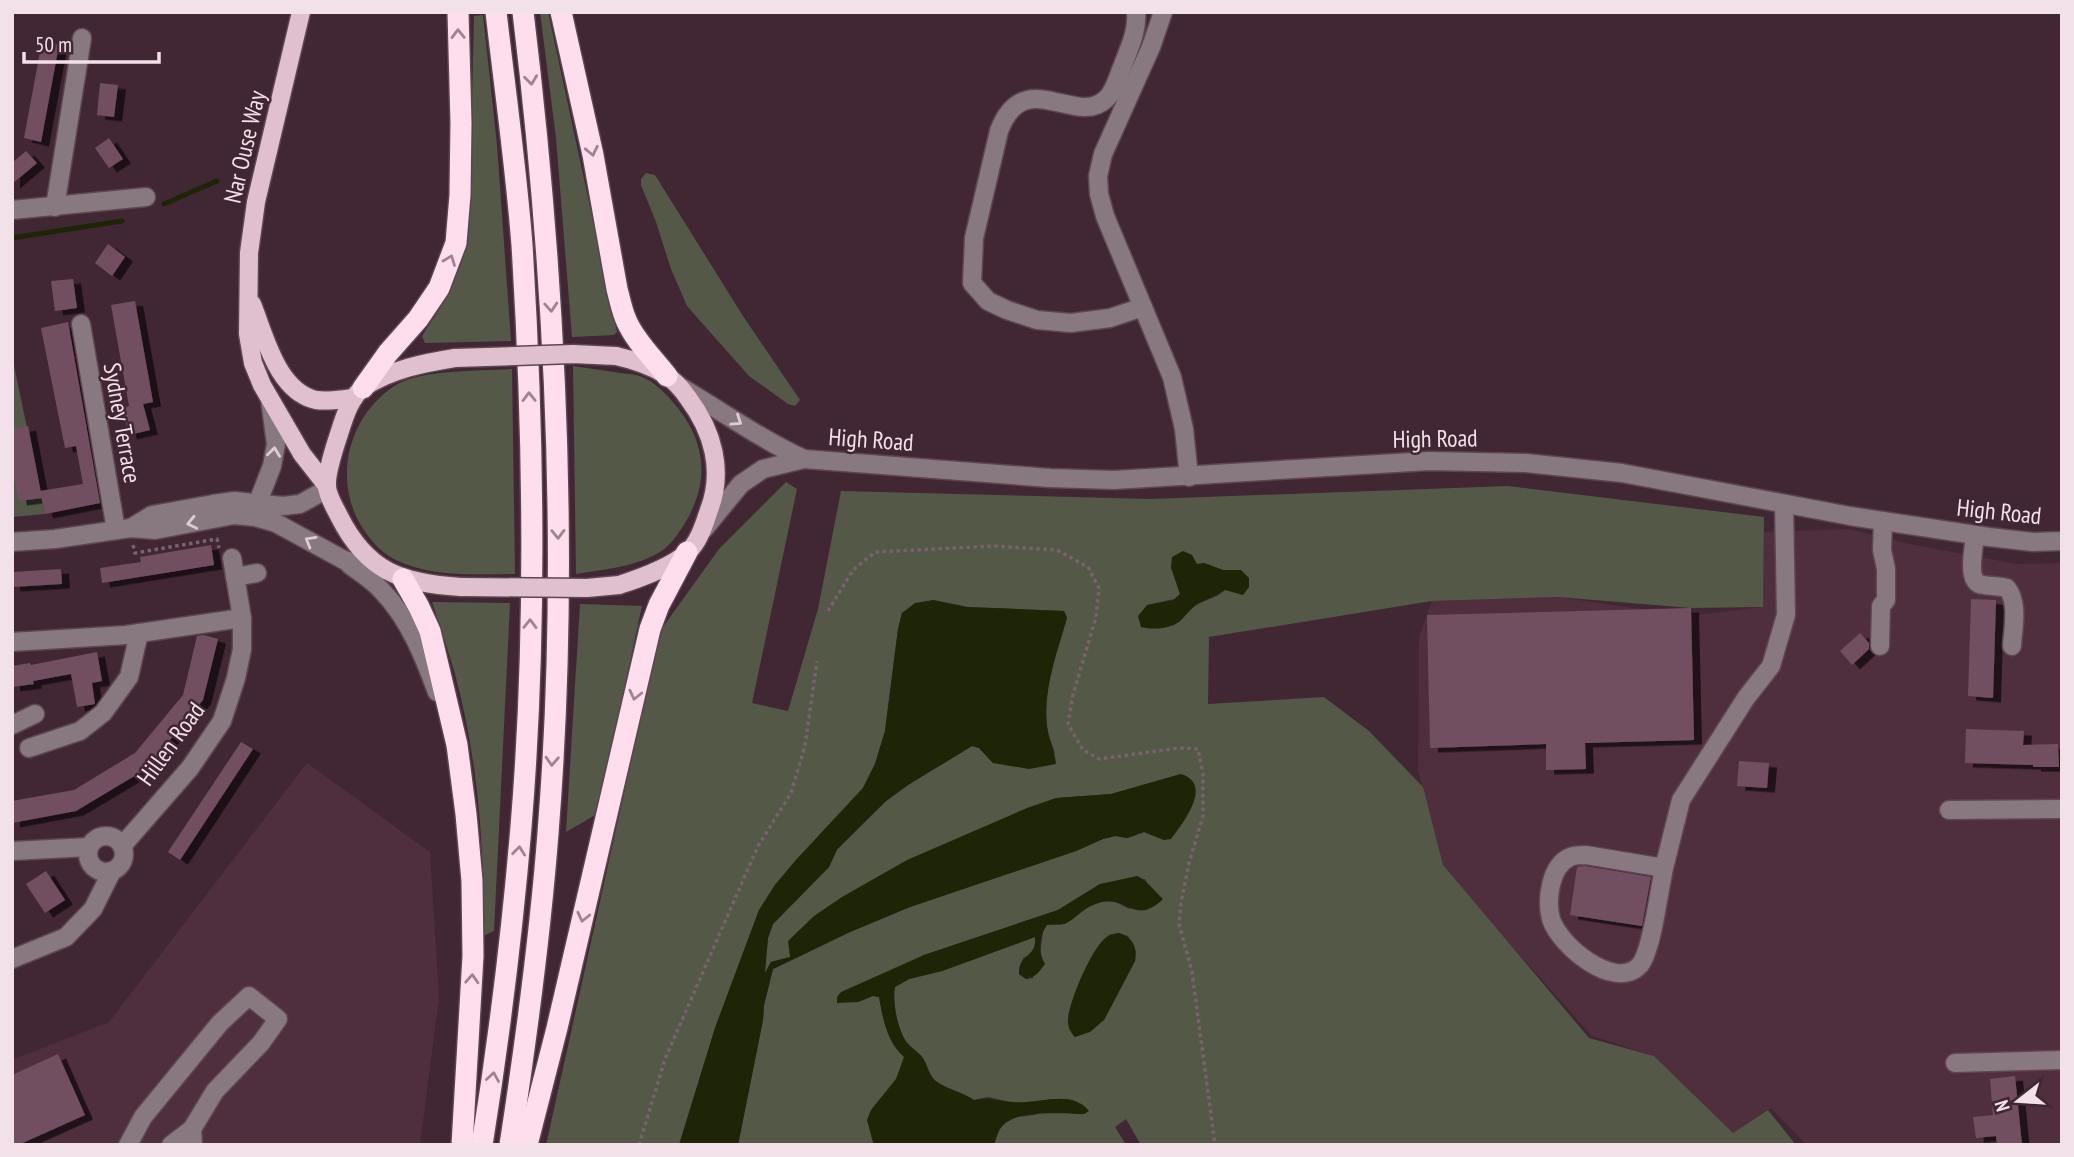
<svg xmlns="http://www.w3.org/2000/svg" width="2074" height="1157" font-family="'PT Sans Narrow',sans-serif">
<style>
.built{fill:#4f2e3e}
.green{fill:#535946;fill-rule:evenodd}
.water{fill:#1e2507}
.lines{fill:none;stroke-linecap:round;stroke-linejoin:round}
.stream{stroke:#1e2507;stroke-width:5}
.building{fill:#715060;filter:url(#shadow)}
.minor-casing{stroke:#5d4551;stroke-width:21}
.major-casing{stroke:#5d4551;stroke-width:21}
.highway-casing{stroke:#5d4551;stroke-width:24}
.path{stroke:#79626d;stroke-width:3.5;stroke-dasharray:3.5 3.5;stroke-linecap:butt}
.minor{stroke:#88787f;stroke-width:18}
.major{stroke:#e0bfce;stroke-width:18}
.highway{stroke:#fedeec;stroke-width:21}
.major-bridge-casing{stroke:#5d4551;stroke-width:21;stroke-linecap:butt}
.major-bridge{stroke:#e0bfce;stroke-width:18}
.oneway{stroke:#a08290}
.oneway2{stroke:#deccd4}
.labels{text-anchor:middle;stroke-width:5;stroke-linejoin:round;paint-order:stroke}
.street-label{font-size:24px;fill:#f3e1e9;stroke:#412734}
</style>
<defs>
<filter id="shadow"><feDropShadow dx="8" dy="4.5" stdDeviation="0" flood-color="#0009"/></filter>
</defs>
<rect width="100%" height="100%" fill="#412734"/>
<g class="built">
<path d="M1848 529 1909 544 2017 564 2062 563V1145H1807L1771 1108 1733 1133 1654 1056 1592 1036 1443 869 1418 770 1419 637 1432 601 1558 597 1689 616 1762 607 1764 532Z"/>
<path d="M307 763 430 852 439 998 420 1145H12V1060L109 1022Z"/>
</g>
<g class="green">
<path d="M540 12H548L617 332 614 335 572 337 556 138Z"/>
<path d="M483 15 497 145 511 341 425 343 422 336 447 297 460 267 469 231 474 16Z"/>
<path d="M646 173 655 175 743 316 800 400 795 406 788 404 749 376 687 306 671 269 656 222 641 185V179Z"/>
<path d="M12 356 45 514 12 517Z"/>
<path d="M573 366C589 368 605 371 621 373 627 374 636 374 642 377 653 381 663 391 671 400 703 435 711 474 689 516 682 529 674 541 663 550 638 567 605 569 576 574Z"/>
<path d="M512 369 515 574C474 574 431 578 394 559 382 553 371 541 364 530 331 482 348 415 396 385 421 369 482 371 512 369Z"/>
<path d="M786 482 797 489 752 703 788 711 818 609 841 491 1150 499 1508 486 1764 517 1763 607 1691 608 1558 597 1432 601 1209 637 1208 704 1324 697 1369 731 1423 787 1443 865 1589 1038 1654 1056 1733 1133 1768 1110 1796 1145H1141L1126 1119 1115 1127 1126 1145H994L999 1130 1005 1123 1016 1117 1035 1115 1063 1099 1015 1103 988 1097 974 1100C963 1092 950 1090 939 1083 930 1078 929 1069 924 1060 921 1054 914 1050 909 1045 898 1034 892 1002 895 987L909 979 942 971 1035 937C1036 949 1033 953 1023 958L1019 974 1026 979 1033 978 1040 955 1043 931 1047 925 1064 924 1085 908 1104 901 1116 902 1129 909 1162 898 1149 886 1145 879 1100 884 1058 910 924 955 858 1002 873 996 879 997C883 1019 887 1043 905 1057 902 1064 900 1073 896 1079 878 1109 860 1104 874 1145H738L763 1020 764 1005 773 969 850 932 910 907 1076 851 1103 839 1115 836 1128 838 1144 832 1164 840 1181 774 1111 794 1056 798 790 957 771 962 764 975 768 938 773 924 829 867 837 850 886 801 908 785 972 746 979 748 993 763 1055 753C1052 744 1048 735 1047 726 1042 689 1057 653 1067 618L1064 611 967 607 933 600 902 613 898 629 885 731 875 764 863 788 796 860 775 885 759 910 715 1028 679 1145H546L660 631 719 549ZM1204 563 1223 570H1241L1225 590 1217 596 1195 605 1179 621 1147 605 1174 599 1180 594 1171 568ZM1119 933 1128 936 1136 951 1135 961 1104 1020 1109 935Z"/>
<path d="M432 602 510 603 494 931 483 936C485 848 478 760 455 674 448 650 440 626 432 602Z"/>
<path d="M580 604 642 606 597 814 566 832Z"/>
</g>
<g class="water">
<path d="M1183 551 1192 555 1197 564 1204 563 1223 570H1241L1249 578V587L1243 595 1225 590C1215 597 1204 599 1195 606 1189 610 1185 617 1179 622 1169 629 1152 630 1141 627L1138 616 1147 605 1174 600 1180 594 1171 567 1172 557Z"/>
<path d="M933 600 967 607 1064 611 1067 618C1057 653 1043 689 1047 726 1048 739 1055 750 1056 764L1029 769 993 763 979 748 972 746 908 785 886 801 837 849 829 867 773 924 768 938 765 973 771 962 790 957 788 941 814 916 842 897 907 860 1027 808 1056 798 1111 794 1181 774C1214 784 1183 823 1171 839L1164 840 1144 832 1127 838 1115 836 1103 839 1076 851 910 907 850 932 773 969 764 1005 763 1020 738 1145H679L715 1028 759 910 775 885 796 860 863 788 875 764 885 731 898 629 902 613 915 603Z"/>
<path d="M1137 876C1147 880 1154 891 1163 899 1135 926 1127 896 1102 902 1083 906 1076 920 1064 924 1059 925 1052 924 1047 925 1039 936 1038 953 1045 964 1039 972 1036 977 1026 979L1019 974C1018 954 1037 958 1035 937L942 971 909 979 895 987C892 1002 898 1034 909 1045 914 1050 921 1054 924 1060 928 1067 929 1075 934 1080 945 1089 962 1092 974 1100 990 1097 997 1101 1013 1102 1037 1105 1071 1088 1089 1111L1084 1114C1063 1114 1019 1109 1003 1125 998 1130 996 1138 994 1145H874L867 1120 871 1110 896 1079 904 1057C887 1042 883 1019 879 997L873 996 858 1002 837 1003V997L841 992 924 955 1058 910 1100 884Z"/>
<path d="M1119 933C1133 938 1137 946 1135 961L1104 1020 1090 1032 1075 1037C1071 1033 1068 1028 1068 1022 1067 1005 1093 944 1108 936 1111 934 1115 934 1119 933Z"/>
</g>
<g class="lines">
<g class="stream">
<path d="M164 204 217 181"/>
<path d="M12 238 122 221"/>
</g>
</g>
<g class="building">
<path d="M42 41 59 45 41 142 24 138Z"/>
<path d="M100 83 118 85 114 117 97 115Z"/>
<path d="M109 138 123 159 109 168 95 148Z"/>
<path d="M26 151 37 163 12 184V163Z"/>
<path d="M108 244 125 257 112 276 95 263Z"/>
<path d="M73 279 77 308 55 311 51 281Z"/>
<path d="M135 301 153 402 143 404 150 430 129 435 122 409 129 406 111 305Z"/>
<path d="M68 322 100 503 45 514 40 491 83 484 76 446 65 448 41 328Z"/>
<path d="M28 426 42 498 19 501 14 477 12 478V429Z"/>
<path d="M211 545 214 565 102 583 100 568 141 562 140 557Z"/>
<path d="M61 569 62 584 12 587V572Z"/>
<path d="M1971 599 1996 600 1993 698 1968 696Z"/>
<path d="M1691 608 1694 740 1585 743 1586 769 1546 770V744L1430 748 1427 615Z"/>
<path d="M1860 633 1869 643V649L1852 665 1840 651Z"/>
<path d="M204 635 218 639 203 700 146 769 76 811 12 823V801L74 790 135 753 183 695 197 636Z"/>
<path d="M97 652 102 681 92 683 95 704 77 707 71 674 33 681 34 684 12 687V666L30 663 31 665Z"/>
<path d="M1966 729 2024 731 2023 745 2058 744 2059 767H2033V765L1965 763Z"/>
<path d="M241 742 253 749 180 860 168 852Z"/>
<path d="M1739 761 1769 763 1767 788 1737 786Z"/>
<path d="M1585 866 1651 877 1642 926 1570 915 1577 867Z"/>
<path d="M46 871 65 900 45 913 26 884Z"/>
<path d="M58 1054 85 1115 18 1145H12V1075Z"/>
<path d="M2015 1076 2022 1145H1997L1996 1136 1976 1138 1973 1117 1993 1115 1990 1079Z"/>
</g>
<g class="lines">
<defs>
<g id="minor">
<path d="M1136 12C1138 31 1129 48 1123 65 1118 76 1115 91 1106 99 1076 128 1024 64 999 131L974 238 972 283 988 301 1007 310 1037 320 1071 323 1110 318 1143 307"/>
<path d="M1163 12 1151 47 1103 154 1098 176 1099 194 1105 216 1172 377 1184 429 1189 477"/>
<path d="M55 207 82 38"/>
<path d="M12 210 146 197"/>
<path d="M81 324 116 530"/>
<path d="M679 386C720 410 760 439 804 459"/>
<path d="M258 502 272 466 276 444 270 400"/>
<path d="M131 528 152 515 213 504 235 501 283 506 300 504 327 489"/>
<path d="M704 529 741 484 763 469 804 459 1050 478 1114 480 1429 461 1526 463 1622 473 1850 516 1989 537 2033 542 2062 541"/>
<path d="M1975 535C1974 547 1967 578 1979 584 1985 586 2000 586 2007 588 2019 603 2013 628 2012 646"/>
<path d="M12 542 55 539 131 528 155 530 234 515 255 517 276 523 344 560 384 570"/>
<path d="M349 564C360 573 374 581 383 592 409 619 424 657 437 692"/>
<path d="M235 577 257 573"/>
<path d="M12 642 126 635 242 618"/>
<path d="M1880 646 1881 606 1886 600V569L1882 550 1883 521"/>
<path d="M12 725 35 714"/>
<path d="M29 748 80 731 103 713 129 677 139 633"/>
<path d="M1949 810 2062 809"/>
<circle cx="106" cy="854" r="18"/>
<path d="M122 846 190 768 222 721 236 678 242 649V618L232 558"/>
<path d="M12 851 89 847"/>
<path d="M1664 868 1586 855C1580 855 1575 855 1570 857 1550 866 1546 900 1551 919 1559 945 1614 991 1639 966 1651 954 1658 898 1662 879L1664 868 1681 800 1746 698 1771 666 1786 615 1784 504"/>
<path d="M12 959 66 937 93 909 112 871"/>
<path d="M1955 1063 2062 1060"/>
<path d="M128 1145 143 1117 220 1023 249 996 278 1019 261 1043 215 1091 192 1129 193 1145"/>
<path d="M171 1145 192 1129"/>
</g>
<g id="major">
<path d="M301 12 256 202 249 253 248 334 253 363 262 385 302 454 327 486"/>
<path d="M252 304C265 336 277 391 316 400 328 402 342 399 354 398"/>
<path d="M616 356C634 360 650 365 666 375 675 381 682 389 688 398 713 431 724 471 709 510 704 525 699 542 687 553 669 568 641 578 619 585"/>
<path d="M455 358C424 363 392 369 364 387 350 397 344 418 339 434 335 446 326 474 327 486 327 495 335 508 339 516 367 572 401 583 461 587"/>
</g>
<g id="highway">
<path d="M561 12 593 155 617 289C620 300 622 312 627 322 636 342 654 359 667 376"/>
<path d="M363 388 388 353 418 319 439 288 456 243 460 195 461 123 458 12"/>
<path d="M403 579 419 607 430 631 457 745 466 814 472 881 473 956 462 1145"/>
<path d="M482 1145C499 1039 512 934 521 827 537 634 534 438 522 245 516 167 505 90 496 12"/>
<path d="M510 1145C526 1041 540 937 548 833 570 559 556 284 523 12"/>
<path d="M527 1145 557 1028 650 629 659 605 687 552"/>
</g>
</defs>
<use href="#minor" class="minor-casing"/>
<use href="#major" class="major-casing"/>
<use href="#highway" class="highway-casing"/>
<g class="path">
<path d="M133 545 135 553 217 539 219 548"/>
<path d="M828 611 853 570 875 552 994 546 1057 550 1088 567 1099 588 1096 617 1073 695 1068 724 1083 750 1099 759 1179 748 1198 749 1203 773V816L1189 863 1181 903 1179 924 1192 972 1215 1145"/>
<path d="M639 1145 665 1059 758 846 791 793 805 746 817 661"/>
</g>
<use href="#minor" class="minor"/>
<use href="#major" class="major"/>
<use href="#highway" class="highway"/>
<defs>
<g id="major-bridge">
<path d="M455 358 573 354 616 356"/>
<path d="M461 587 587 588 619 585"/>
</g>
</defs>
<use href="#major-bridge" class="major-bridge-casing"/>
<use href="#major-bridge" class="major-bridge"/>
</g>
<defs><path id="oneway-chevron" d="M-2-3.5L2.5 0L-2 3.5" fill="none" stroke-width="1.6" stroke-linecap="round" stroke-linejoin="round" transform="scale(1.75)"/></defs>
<g class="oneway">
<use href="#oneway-chevron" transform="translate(458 34) rotate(-91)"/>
<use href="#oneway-chevron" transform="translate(531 80) rotate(83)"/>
<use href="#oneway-chevron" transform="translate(592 151) rotate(78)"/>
<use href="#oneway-chevron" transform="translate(450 260) rotate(-69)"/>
<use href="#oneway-chevron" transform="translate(551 307) rotate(86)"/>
<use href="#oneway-chevron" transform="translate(529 397) rotate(-91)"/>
<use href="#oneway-chevron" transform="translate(558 534) rotate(89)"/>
<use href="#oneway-chevron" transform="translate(530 624) rotate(-89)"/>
<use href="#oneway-chevron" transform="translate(635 695) rotate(103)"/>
<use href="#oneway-chevron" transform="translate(552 761) rotate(93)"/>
<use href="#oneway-chevron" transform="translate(519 851) rotate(-84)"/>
<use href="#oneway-chevron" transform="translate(583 917) rotate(103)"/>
<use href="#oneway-chevron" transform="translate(472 979) rotate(-87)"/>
<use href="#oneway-chevron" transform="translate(493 1077) rotate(-81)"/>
</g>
<g class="oneway2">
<use href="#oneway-chevron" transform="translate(737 421) rotate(34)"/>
<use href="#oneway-chevron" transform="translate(274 452) rotate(-83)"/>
<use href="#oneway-chevron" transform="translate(192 523) rotate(167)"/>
<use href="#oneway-chevron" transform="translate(310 541) rotate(-150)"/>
</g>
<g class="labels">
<g class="street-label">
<text transform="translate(245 147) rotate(-77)" y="8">Nar Ouse Way</text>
<text transform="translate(122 423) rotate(80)" y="8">Sydney Terrace</text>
<text transform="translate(1435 439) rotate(-1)" y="8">High Road</text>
<text transform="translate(871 440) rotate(4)" y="8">High Road</text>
<text transform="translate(1999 512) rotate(6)" y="8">High Road</text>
<text transform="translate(171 744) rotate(-54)" y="8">Hillen Road</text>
</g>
</g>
<rect width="2074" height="1157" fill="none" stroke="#f3e1e9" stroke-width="28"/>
<g transform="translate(2018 1101) rotate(253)" stroke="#412734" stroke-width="5" paint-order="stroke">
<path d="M0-5L12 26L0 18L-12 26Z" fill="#f3e1e9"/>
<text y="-10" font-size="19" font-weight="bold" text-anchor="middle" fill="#f3e1e9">N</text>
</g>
<path d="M24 52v10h135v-10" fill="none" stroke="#f3e1e9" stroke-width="3.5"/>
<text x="35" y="52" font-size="21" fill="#f3e1e9" stroke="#412734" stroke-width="5" paint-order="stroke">50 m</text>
</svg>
